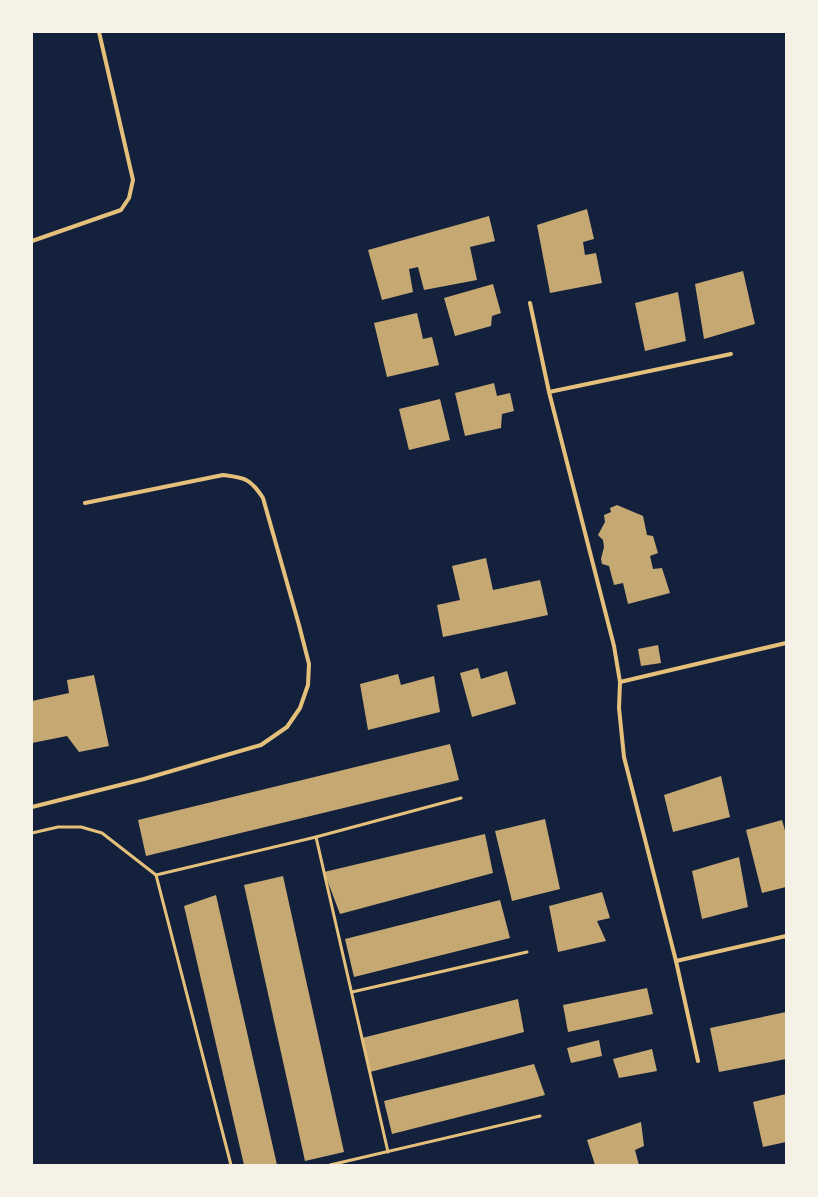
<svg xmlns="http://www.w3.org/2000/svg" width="818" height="1197" font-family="Barlow,sans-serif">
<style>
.building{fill:#c6a872}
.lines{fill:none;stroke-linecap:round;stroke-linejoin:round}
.service{stroke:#e5c07b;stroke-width:3}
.minor{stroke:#e5c07b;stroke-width:4}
</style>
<rect width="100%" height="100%" fill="#14213d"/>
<g class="building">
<path d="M587 209 594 239 583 242 585 255 596 253 602 283 550 293 537 225Z"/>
<path d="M489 216 495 241 470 247 477 280 424 290 418 267 409 269 413 292 382 300 368 250Z"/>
<path d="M743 271 755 324 704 339 695 284Z"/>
<path d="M493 284 501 313 492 316 491 326 455 336 444 298Z"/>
<path d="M678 292 686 341 645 351 635 303Z"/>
<path d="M417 313 423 339 432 337 439 365 387 377 374 323Z"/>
<path d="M494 383 497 396 510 393 514 411 502 414 501 428 465 436 455 393Z"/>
<path d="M440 399 450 440 409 450 399 409Z"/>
<path d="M617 505 643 516 647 535 653 536 658 553 650 556 653 569 662 568 670 593 628 604 623 583 614 585 609 566 602 564 601 559 604 547 603 540 598 535 605 522 604 515 611 512 610 508Z"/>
<path d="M486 558 493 590 540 580 548 615 443 637 437 605 460 600 452 566Z"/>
<path d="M658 645 661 663 641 666 638 649Z"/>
<path d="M478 668 481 679 507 671 516 704 472 717 460 673Z"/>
<path d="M398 674 401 685 434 676 440 712 368 730 360 684Z"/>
<path d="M94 675 109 746 79 752 67 736 32 743V701L69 693 67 680Z"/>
<path d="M450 744 459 780 146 856 138 820Z"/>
<path d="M721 776 730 817 673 832 664 795Z"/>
<path d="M545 819 560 889 512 901 495 831Z"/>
<path d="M782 820 786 834V887L762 893 746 830Z"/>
<path d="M485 834 493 873 340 914 324 872Z"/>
<path d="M739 857 748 907 702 919 692 871Z"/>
<path d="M283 876 344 1152 305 1161 244 885Z"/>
<path d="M602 892 610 918 597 921 606 941 558 952 549 906Z"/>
<path d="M216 895 277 1165H244L184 906Z"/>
<path d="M500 900 510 938 354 977 345 939Z"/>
<path d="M647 988 653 1014 568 1032 563 1005Z"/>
<path d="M518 999 524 1032 370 1072 362 1038Z"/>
<path d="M786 1012V1059L719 1072 710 1028Z"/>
<path d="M599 1040 602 1056 571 1063 567 1048Z"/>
<path d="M652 1049 657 1071 619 1078 613 1059Z"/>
<path d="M534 1064 545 1095 392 1134 384 1101Z"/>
<path d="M786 1094V1142L763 1147 753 1102Z"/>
<path d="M641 1122 644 1146 635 1150 639 1165H595L587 1140Z"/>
</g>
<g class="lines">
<g class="service">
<path d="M32 833 58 827H81L102 833 156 875 316 837 461 798"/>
<path d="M316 837 388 1152"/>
<path d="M156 875 231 1165"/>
<path d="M352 992 527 952"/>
<path d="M330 1165 540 1116"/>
</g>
<g class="minor">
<path d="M32 241 121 210 129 198 133 180 99 32"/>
<path d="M530 303 549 392 614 646 620 682"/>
<path d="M549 392 731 354"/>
<path d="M32 807 144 779 261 745 287 727 300 708 308 685 309 664 299 625 263 498C250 478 245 478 223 475L85 503"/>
<path d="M676 961 786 936"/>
<path d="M698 1061 676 961 624 757 619 708 620 682 786 643"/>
</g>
</g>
<rect width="818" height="1197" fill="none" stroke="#f6f1e7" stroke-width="66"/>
</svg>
